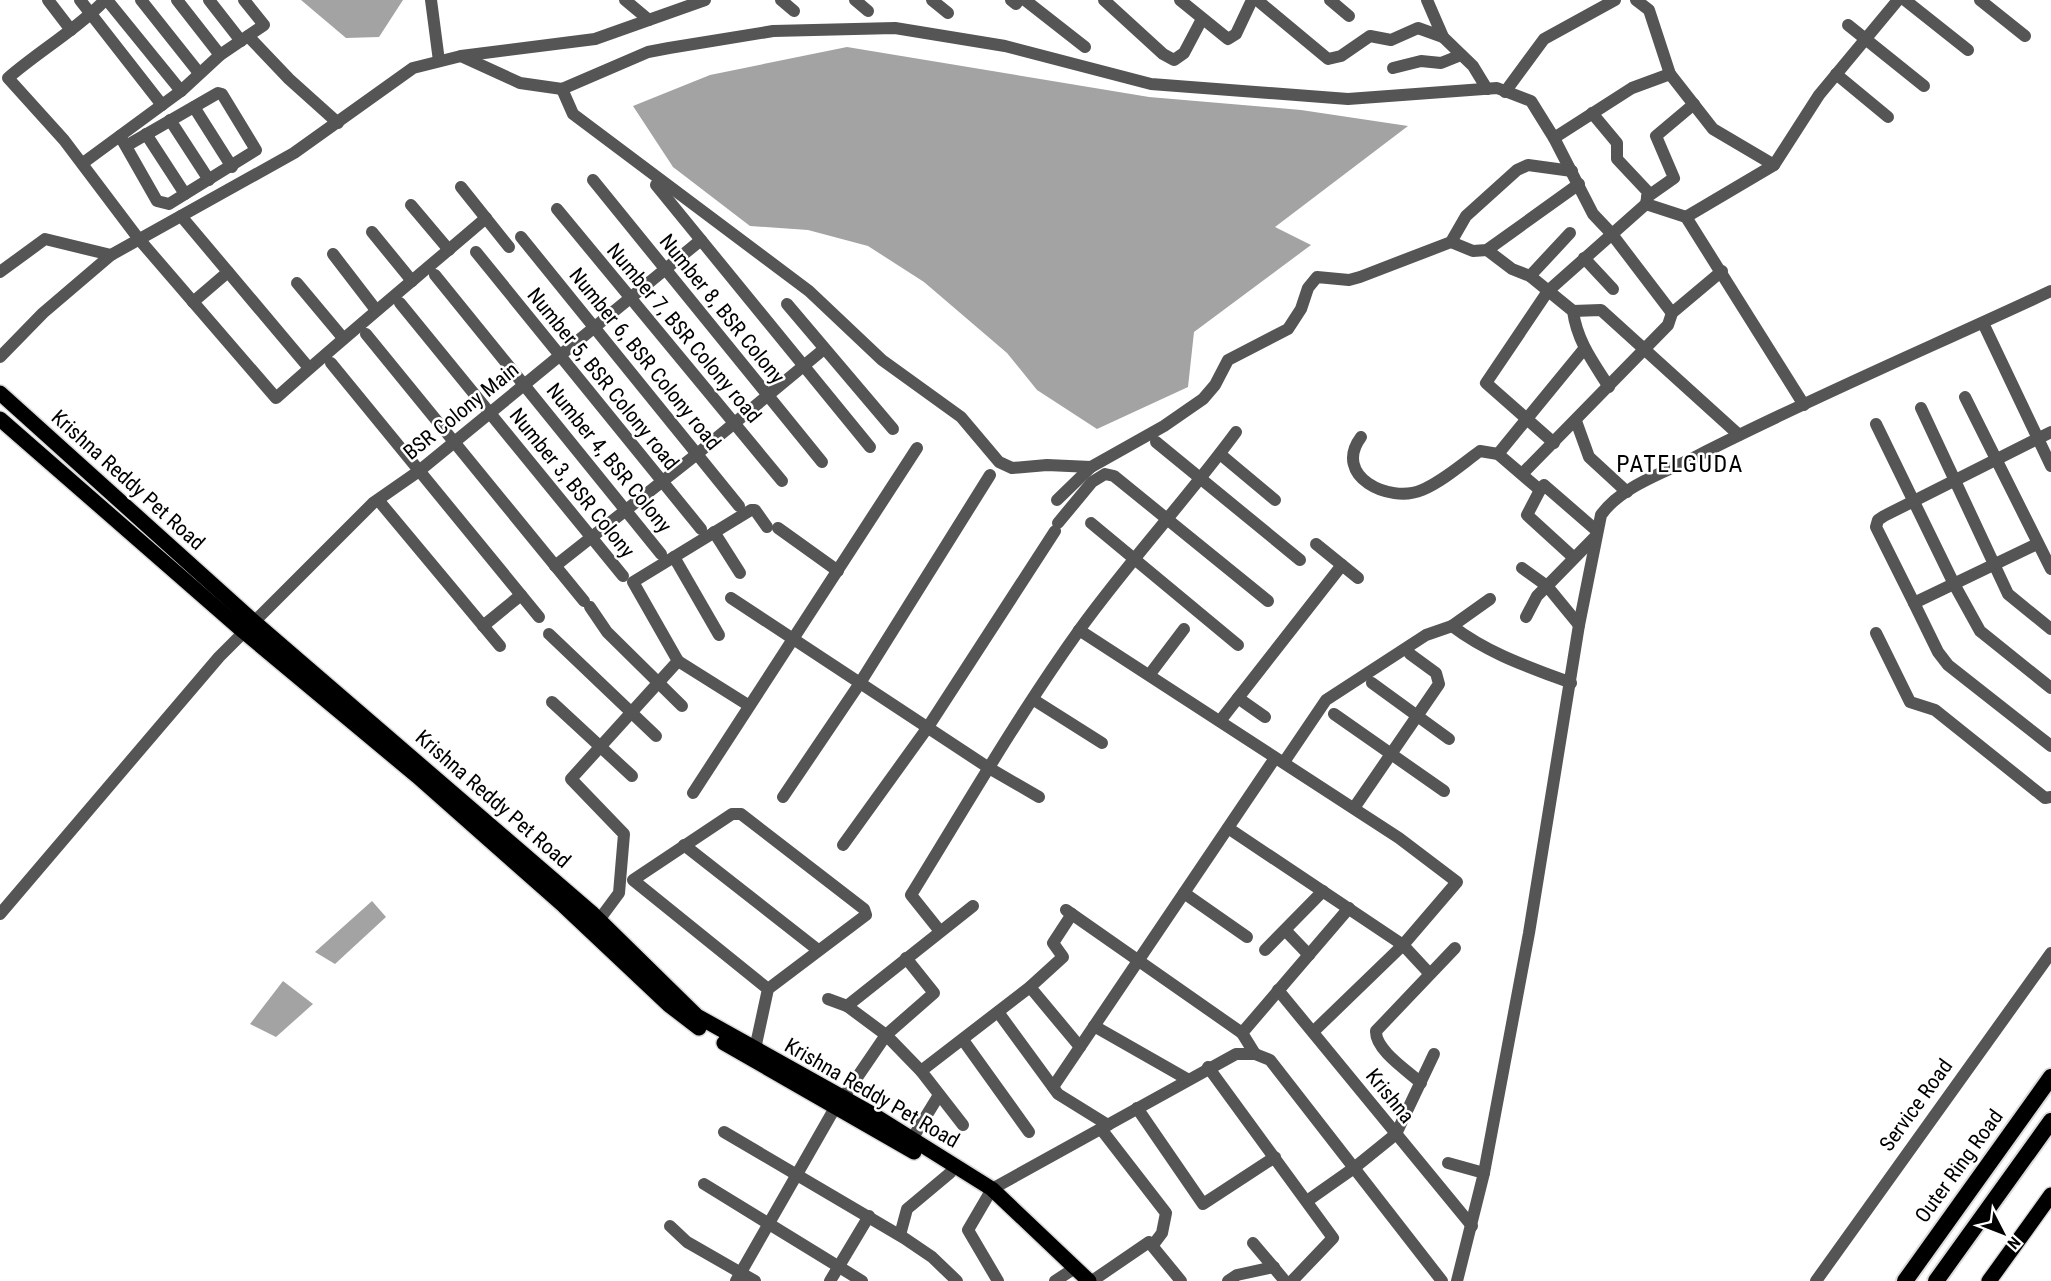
<svg xmlns="http://www.w3.org/2000/svg" width="2051" height="1281" font-family="'Roboto Condensed',sans-serif">
<style>
.water{fill:#a3a3a3}
.lines{fill:none;stroke-linecap:round;stroke-linejoin:round}
.major-casing{stroke:#dbdbdb;stroke-width:18}
.highway-casing{stroke:#dbdbdb;stroke-width:20}
.minor{stroke:#555;stroke-width:12}
.major{stroke:#000;stroke-width:15}
.highway{stroke:#000;stroke-width:16}
.labels{text-anchor:middle;stroke-width:5;stroke-linejoin:round;paint-order:stroke}
.street-label{font-size:21px;fill:#000;stroke:#fff}
.quarter-label{font-size:24px;letter-spacing:1.5px;fill:#000;stroke:#fff}
</style>
<rect width="100%" height="100%" fill="#fff"/>
<g class="water">
<path d="M301 0H403L379 37 346 38Z"/>
<path d="M847 47 1149 97 1301 110 1408 126 1275 227 1311 245 1194 332 1188 387 1097 429 1037 390 1007 353 924 282 868 246 808 230 750 226 673 167 633 106 710 75Z"/>
<path d="M372 901 386 917 335 964 315 952Z"/>
<path d="M283 981 313 1004 276 1037 250 1024Z"/>
</g>
<g class="lines">
<defs>
<g id="major">
<path d="M0 393 253 621 593 914 697 1016 869 1112 992 1189 1089 1281"/>
<path d="M0 419 243 631 417 776 564 906 669 1005 699 1028"/>
<path d="M724 1043 914 1152"/>
<path d="M1989 1281 2051 1195"/>
</g>
<g id="highway">
<path d="M1905 1281 2051 1077"/>
<path d="M1936 1281 2051 1121"/>
</g>
</defs>
<use href="#major" class="major-casing"/>
<use href="#highway" class="highway-casing"/>
<g class="minor">
<path d="M48 0 71 30"/>
<path d="M80 0 162 105"/>
<path d="M105 0C76 30 39 51 8 78L64 140 138 238 276 398C345 336 416 278 486 218"/>
<path d="M107 0 181 91"/>
<path d="M141 0 199 73"/>
<path d="M177 0 220 55"/>
<path d="M209 0 241 41"/>
<path d="M431 0 439 61"/>
<path d="M625 0 649 20"/>
<path d="M781 0 794 11"/>
<path d="M855 0 868 11"/>
<path d="M932 0 948 13"/>
<path d="M1011 0 1016 4 1019 0"/>
<path d="M1025 0 1085 47"/>
<path d="M1104 0 1163 54 1174 60 1184 53 1202 19"/>
<path d="M1180 0 1228 39 1236 34 1252 0"/>
<path d="M1257 0 1328 59 1341 56 1370 36 1391 40 1418 28 1443 37"/>
<path d="M1330 0 1349 16"/>
<path d="M1427 0 1443 37 1473 66 1487 89"/>
<path d="M1636 0 1649 10 1670 74 1713 129 1774 165"/>
<path d="M1905 0 1968 50"/>
<path d="M1980 0 2025 36"/>
<path d="M1848 25 1924 86"/>
<path d="M248 36 289 79 338 123"/>
<path d="M461 56 520 83 562 89 648 52 669 48 773 31 895 28 1005 46 1151 84 1348 99 1497 88 1531 101 1554 138 1593 214 1611 233 1672 313"/>
<path d="M1393 68 1421 61 1441 63 1461 55"/>
<path d="M1836 74 1888 117"/>
<path d="M562 89 573 114 809 291 882 360 961 417 999 462 1012 468 1047 465 1091 467"/>
<path d="M1505 92 1544 39 1615 0"/>
<path d="M194 107 232 167"/>
<path d="M1592 113 1617 143V159L1648 192 1646 204 1686 217 1804 405"/>
<path d="M170 120 209 180"/>
<path d="M146 134 185 194"/>
<path d="M120 136 157 201 169 204 256 150 222 94 218 93 126 146"/>
<path d="M1554 138 1632 88 1670 74"/>
<path d="M83 163 181 91 220 55 264 25 244 0"/>
<path d="M593 180 822 462"/>
<path d="M656 185 870 447"/>
<path d="M461 187 509 247"/>
<path d="M1647 197 1674 178 1656 136 1694 104"/>
<path d="M411 205 449 250"/>
<path d="M557 209 782 481"/>
<path d="M181 216 309 368"/>
<path d="M1686 217 1774 165 1819 95 1898 0"/>
<path d="M372 232 412 281"/>
<path d="M521 237 739 506"/>
<path d="M1451 242 1473 251 1487 250 1579 184"/>
<path d="M1487 250 1512 269 1530 276 1573 311C1577 341 1593 362 1609 387"/>
<path d="M476 252 701 529"/>
<path d="M333 254 376 310"/>
<path d="M1584 258 1613 289"/>
<path d="M0 272 45 239 111 255"/>
<path d="M435 275 661 554"/>
<path d="M1530 276 1570 233"/>
<path d="M297 283 343 338"/>
<path d="M193 302 228 272"/>
<path d="M400 303 623 576"/>
<path d="M787 304 893 429"/>
<path d="M1573 311 1601 310 1739 435"/>
<path d="M1983 323 2051 466"/>
<path d="M366 334 584 601"/>
<path d="M0 357 43 313 111 255 294 153 413 68 461 56 595 39 705 0"/>
<path d="M331 363 539 617"/>
<path d="M1965 397 2051 569"/>
<path d="M1921 408 2008 594 2051 629"/>
<path d="M1576 421 1589 457 1627 492"/>
<path d="M1876 424 1954 584 1980 631 2051 688"/>
<path d="M1361 437C1332 476 1389 504 1422 490 1443 481 1462 464 1480 451L1498 454 1540 490 1544 485 1597 531"/>
<path d="M1156 442 1300 560"/>
<path d="M1554 443 1486 383 1548 291 1646 204"/>
<path d="M1220 454 1275 500"/>
<path d="M1498 454 1584 349"/>
<path d="M1523 473 1668 325 1672 313 1722 271"/>
<path d="M1540 490 1527 515 1573 557"/>
<path d="M1057 500 1091 467 1164 426 1203 399 1215 385 1228 360 1288 329 1301 309 1308 288 1317 277 1349 280 1360 277 1451 242 1466 216 1517 170 1528 165 1572 171"/>
<path d="M379 501 500 646"/>
<path d="M1058 523 1092 482 1105 474 1114 476 1268 601"/>
<path d="M1091 523 1238 645"/>
<path d="M778 528 838 571"/>
<path d="M714 532 740 573"/>
<path d="M1316 544 1358 578"/>
<path d="M2037 544 1914 603 1876 527 1878 520 1884 516 2051 432"/>
<path d="M674 557 719 635"/>
<path d="M555 566 697 454 824 349"/>
<path d="M1522 568 1547 586 1596 536"/>
<path d="M731 598 989 768 1039 797"/>
<path d="M1490 599 1452 626C1489 654 1529 667 1571 683"/>
<path d="M1914 603 1938 652 1948 665 2051 746"/>
<path d="M590 607 607 632 682 706"/>
<path d="M1526 617 1537 596 1547 586 1579 625"/>
<path d="M483 626 521 595"/>
<path d="M1079 630 1399 838 1457 882 1403 945 1313 1032"/>
<path d="M1876 633 1910 702 1935 710 2045 798 2051 797"/>
<path d="M549 634 656 736"/>
<path d="M678 661 748 705"/>
<path d="M1150 674 1184 629"/>
<path d="M1372 683 1449 739"/>
<path d="M1238 698 1265 717"/>
<path d="M1034 700 1102 743"/>
<path d="M552 702 632 776"/>
<path d="M1334 714 1444 791"/>
<path d="M1220 721 1342 565"/>
<path d="M1284 762 1326 700 1426 635 1452 626"/>
<path d="M693 793 917 448"/>
<path d="M783 797 860 683 990 475"/>
<path d="M1354 808 1439 684 1436 673 1410 654"/>
<path d="M1228 828 1403 945 1429 973"/>
<path d="M684 845 818 950"/>
<path d="M843 845 928 727 1055 531"/>
<path d="M1184 893 1247 937"/>
<path d="M1066 910 1242 1033"/>
<path d="M0 914 219 657 373 503 419 471 701 240"/>
<path d="M599 920 619 893 624 834 571 779 678 661 633 582 751 510H755L767 527"/>
<path d="M939 930 911 895C966 806 1019 714 1080 629 1129 561 1186 500 1236 432"/>
<path d="M1286 931 1309 955"/>
<path d="M1265 950 1323 891"/>
<path d="M906 958 934 993 886 1035 921 1071"/>
<path d="M1030 987 1080 1047"/>
<path d="M1278 990 1472 1226"/>
<path d="M828 999 847 1006"/>
<path d="M998 1012 1058 1094 1108 1125"/>
<path d="M1094 1026 1187 1079"/>
<path d="M963 1040 1029 1132"/>
<path d="M755 1049 768 989 866 915 864 909 741 814H732L633 880 768 989"/>
<path d="M1255 1054 1242 1033 1349 908"/>
<path d="M1208 1067 1333 1238 1292 1281"/>
<path d="M1421 1083C1408 1071 1375 1050 1376 1031L1455 948"/>
<path d="M1053 1087 1275 758"/>
<path d="M843 1098 886 1035 847 1006 973 906"/>
<path d="M1137 1108 1203 1204 1275 1157"/>
<path d="M963 1125 921 1071 1030 987 1063 957 1053 943 1072 914"/>
<path d="M1101 1129 1166 1213 1162 1233 1153 1245"/>
<path d="M724 1132 904 1238 932 1257 957 1281"/>
<path d="M912 1139 939 1095"/>
<path d="M1448 1163 1484 1173"/>
<path d="M704 1184 862 1281"/>
<path d="M1307 1201 1354 1168 1396 1134 1434 1054"/>
<path d="M670 1226 687 1242 755 1281"/>
<path d="M900 1235 907 1209 950 1173"/>
<path d="M1253 1243 1285 1281"/>
<path d="M736 1281 836 1106"/>
<path d="M830 1281 869 1216"/>
<path d="M998 1281 968 1230 992 1189 1236 1054H1255L1270 1060 1442 1281"/>
<path d="M1055 1281 1075 1268"/>
<path d="M1092 1281 1149 1242 1181 1281"/>
<path d="M1228 1281 1237 1275 1274 1267"/>
<path d="M1457 1281 1484 1173 1529 933 1579 625 1601 515C1621 486 1666 472 1697 456 1813 397 1933 346 2051 291"/>
<path d="M1816 1281 2051 953"/>
</g>
<use href="#major" class="major"/>
<use href="#highway" class="highway"/>
</g>
<g class="labels">
<g class="street-label">
<text transform="translate(722 309) rotate(51)" y="7">Number 8, BSR Colony</text>
<text transform="translate(684 333) rotate(50)" y="7">Number 7, BSR Colony road</text>
<text transform="translate(645 359) rotate(51)" y="7">Number 6, BSR Colony road</text>
<text transform="translate(603 379) rotate(51)" y="7">Number 5, BSR Colony road</text>
<text transform="translate(461 411) rotate(-39)" y="7">BSR Colony Main</text>
<text transform="translate(609 458) rotate(51)" y="7">Number 4, BSR Colony</text>
<text transform="translate(128 480) rotate(42)" y="7">Krishna Reddy Pet Road</text>
<text transform="translate(572 483) rotate(51)" y="7">Number 3, BSR Colony</text>
<text transform="translate(493 799) rotate(41)" y="7">Krishna Reddy Pet Road</text>
<text transform="translate(872 1093) rotate(30)" y="7">Krishna Reddy Pet Road</text>
<text transform="translate(1390 1096) rotate(51)" y="7">Krishna</text>
<text transform="translate(1916 1105) rotate(-54)" y="7">Service Road</text>
<text transform="translate(1959 1166) rotate(-54)" y="7">Outer Ring Road</text>
</g>
<g class="quarter-label">
<text x="1680" y="472">PATELGUDA</text>
</g>
</g>
<g transform="translate(2003 1233) rotate(132)" stroke="#ffffff" stroke-width="4.5" paint-order="stroke">
<path d="M0-4.5L10 22L0 15L-10 22Z" fill="#000000"/>
<text y="-9" font-size="16" font-weight="bold" text-anchor="middle" fill="#000000">N</text>
</g>
</svg>
